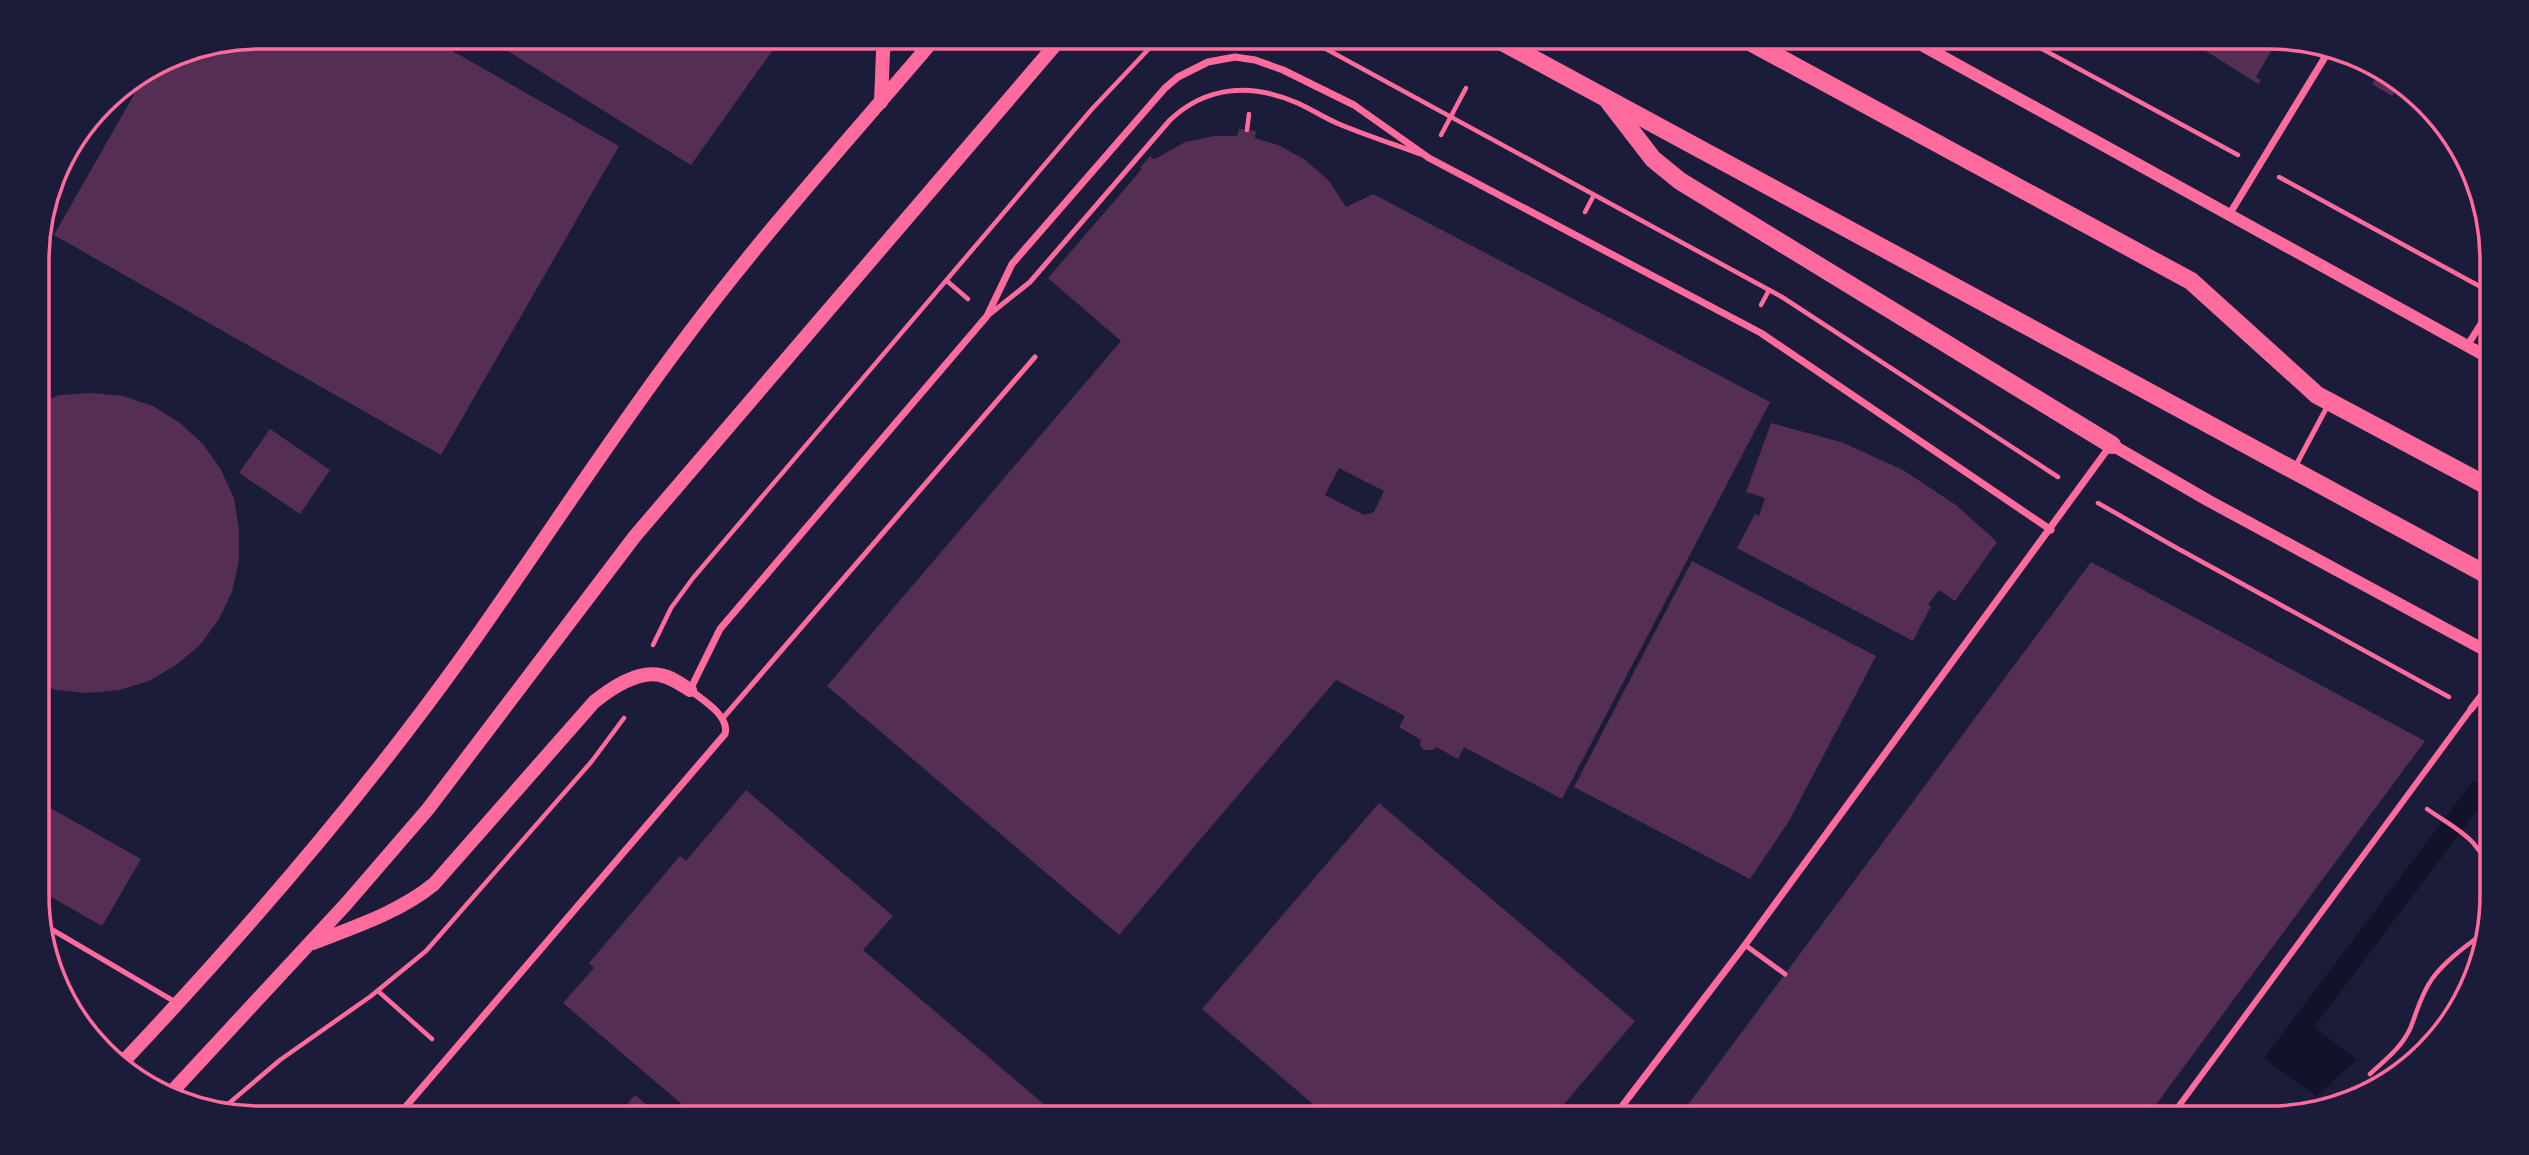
<svg xmlns="http://www.w3.org/2000/svg" width="2529" height="1155" font-family="Bitter,serif">
<style>
.water{fill:#12122b}
.pier{fill:#1b1b3a}
.building{fill:#542f53;fill-rule:evenodd}
.lines{fill:none;stroke-linecap:round;stroke-linejoin:round}
.path{stroke:#ff6b9d;stroke-width:4.5}
.service{stroke:#ff6b9d;stroke-width:5}
.pedestrian{stroke:#ff6b9d;stroke-width:6}
.minor{stroke:#ff6b9d;stroke-width:7}
.tertiary{stroke:#ff6b9d;stroke-width:12}
.secondary{stroke:#ff6b9d;stroke-width:14}
.primary{stroke:#ff6b9d;stroke-width:18}
.rim{fill:none;stroke:#ff6b9d;stroke-width:3.5}
</style>
<rect width="100%" height="100%" fill="#1b1b3a"/>
<path class="water" d="M2473 781 2492 791V818L2478 809 2314 1027 2387 1082 2325 1103 2264 1058Z"/>
<path class="pier" d="M2359 1057 2391 1081 2321 1105 2313 1099Z"/>
<g class="building">
<path d="M260 37H428L619 146 441 455 54 235 148 70 175 54Z"/>
<path d="M485 37H782L691 165Z"/>
<path d="M2184 37H2269L2278 39 2256 77 2261 80 2258 84Z"/>
<path d="M2379 73 2398 87 2392 96 2372 84Z"/>
<path d="M1239 129 1256 131 1255 138 1278 145 1304 159 1329 181 1346 207 1373 194 1770 402 1562 799 1464 747 1458 759 1436 747 1433 750H1424L1420 746 1421 740 1399 727 1405 716 1336 680 1119 935 827 686 1121 341 1048 278 1142 169 1140 168 1150 156 1153 159 1157 158 1185 142 1215 136H1237ZM1339 468 1384 491 1374 512 1364 515 1325 495Z"/>
<path d="M92 393 123 396 153 406 180 423 203 444 221 470 234 498 239 529V561L232 592 219 619 200 645 176 665 149 681 119 690 87 693 56 690 38 683V403L60 395Z"/>
<path d="M1771 423 1841 442 1903 470 1956 505 1997 542 1955 601 1939 590 1928 605 1931 606 1913 641 1737 548 1755 514 1759 516 1765 498 1746 492Z"/>
<path d="M270 429 330 470 300 514 239 473Z"/>
<path d="M1692 561 1876 656 1789 821 1750 879 1574 787Z"/>
<path d="M2091 562 2425 741 2146 1118H1678Z"/>
<path d="M746 790 893 916 863 950 1060 1118H698L563 1003 594 968 589 963 680 856 686 861Z"/>
<path d="M38 801 141 859 102 926 39 890Z"/>
<path d="M1379 803 1635 1021 1552 1118H1329L1202 1009Z"/>
<path d="M635 1095 662 1118H615Z"/>
</g>
<g class="lines">
<g class="path">
<path d="M1304 37 1782 297 2058 477"/>
<path d="M2020 37 2238 155"/>
<path d="M1247 130 1249 114"/>
<path d="M1441 135 1466 88"/>
<path d="M2279 177 2481 287"/>
<path d="M1585 212 1594 195"/>
<path d="M947 281 968 299"/>
<path d="M1761 305 1769 290"/>
<path d="M2098 503 2175 547 2449 697"/>
<path d="M653 645 671 608 693 578 1092 109 1160 37"/>
<path d="M2427 809C2460 832 2482 839 2492 881"/>
<path d="M378 991 432 1039"/>
<path d="M2370 1074C2385 1060 2401 1048 2410 1029 2417 1012 2421 994 2432 979 2446 960 2466 946 2485 932"/>
<path d="M221 1110 280 1060 371 996 426 951 592 761 624 718"/>
</g>
<g class="service">
<path d="M990 314 1030 282 1170 120C1206 86 1250 83 1295 102 1310 108 1324 118 1339 124 1365 135 1393 144 1420 154"/>
<path d="M2295 467 2328 405"/>
<path d="M723 718 1035 357"/>
<path d="M39 922 177 1003"/>
<path d="M1745 945 1785 974"/>
</g>
<path class="pedestrian" d="M2170 1118 2471 709"/>
<g class="minor">
<path d="M2229 215 2330 49"/>
<path d="M2467 346 2491 308"/>
<path d="M2471 709 2492 682"/>
<path d="M396 1118 725 734C730 716 703 700 690 690L720 629 987 316 1012 264 1165 88 1178 77 1208 62 1235 57 1255 60 1283 70 1354 105 1429 158 1761 333 2051 530"/>
<path d="M1613 1118 1745 945 2110 446"/>
</g>
<g class="tertiary">
<path d="M1907 37 2491 359"/>
<path d="M2112 445 2209 501 2492 654"/>
</g>
<g class="secondary">
<path d="M881 102 883 52 887 37"/>
<path d="M313 943C354 927 400 912 434 884L594 702C610 689 638 670 660 675 671 677 681 684 690 690"/>
<path d="M123 1062C245 933 362 797 465 653 539 549 607 442 684 340 762 235 851 137 936 37"/>
<path d="M168 1096 346 904 428 809 635 536 1062 37"/>
</g>
<g class="primary">
<path d="M1493 37 2491 577"/>
<path d="M1741 37 2191 281 2317 395 2491 488"/>
<path d="M1609 102 1653 159 1680 181 2112 445"/>
</g>
</g>
<path d="M0 0H2529V1155H0ZM260 49H2269A211 211 0 0 1 2480 260V895A211 211 0 0 1 2269 1106H260A211 211 0 0 1 49 895V260A211 211 0 0 1 260 49Z" fill="#1b1b3a" fill-rule="evenodd"/>
<path class="rim" d="M260 49H2269A211 211 0 0 1 2480 260V895A211 211 0 0 1 2269 1106H260A211 211 0 0 1 49 895V260A211 211 0 0 1 260 49Z"/>
</svg>
